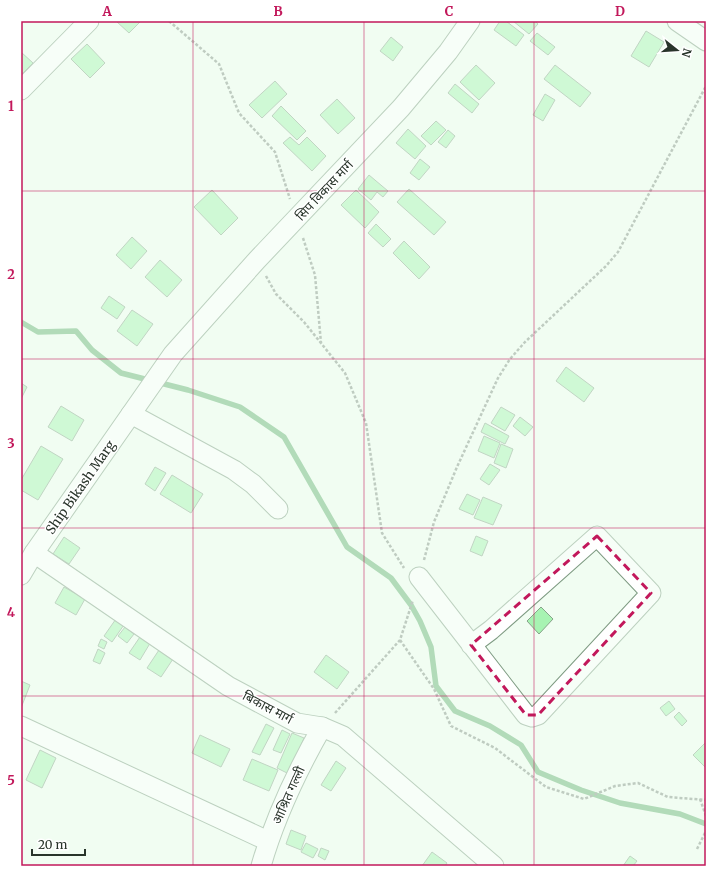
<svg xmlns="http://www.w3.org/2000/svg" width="727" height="887" font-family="Merriweather,'Noto Sans Devanagari',serif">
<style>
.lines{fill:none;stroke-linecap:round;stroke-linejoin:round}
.stream{stroke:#66b173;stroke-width:5.5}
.building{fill:#a7f3b2;stroke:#87a48a}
.street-casing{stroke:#7e9b82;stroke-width:21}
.path{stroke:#849085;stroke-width:2.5;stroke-dasharray:3 2;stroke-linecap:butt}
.street{stroke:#fff;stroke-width:19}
.marked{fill:none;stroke:#c2185b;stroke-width:3;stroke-dasharray:8 5;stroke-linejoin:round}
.grid{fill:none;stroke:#c2185b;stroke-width:1;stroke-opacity:0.55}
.labels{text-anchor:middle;stroke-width:3;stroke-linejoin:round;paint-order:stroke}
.street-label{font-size:13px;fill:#28342a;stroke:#fff}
.neatline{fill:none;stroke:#c2185b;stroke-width:1.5}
.grid-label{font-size:13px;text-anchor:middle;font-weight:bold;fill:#c2185b}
</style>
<rect width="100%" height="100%" fill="#f1fdf2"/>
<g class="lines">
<path class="stream" d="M21 322 38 332 76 331 92 350 121 373 188 390 240 407 284 437 347 547 391 578 411 605 420 621 431 647 436 686 455 711 490 726 521 745 538 772 581 790 620 803 680 814 706 824"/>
</g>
<g class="building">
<path d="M116 21H141L129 33Z"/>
<path d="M500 21H506L524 35 516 46 494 30Z"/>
<path d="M513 21H535L538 24 529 34Z"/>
<path d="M646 31 664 42 649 67 631 56Z"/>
<path d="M537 33 555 47 548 55 530 41Z"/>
<path d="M391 37 403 47 393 61 380 51Z"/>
<path d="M87 44 105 63 90 78 71 59Z"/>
<path d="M21 52 33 63 21 75Z"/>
<path d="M476 65 495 83 479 100 460 82Z"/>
<path d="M555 65 591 93 580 107 544 79Z"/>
<path d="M275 81 287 94 262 118 249 105Z"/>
<path d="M455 84 479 104 472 113 448 93Z"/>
<path d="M545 94 555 100 543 121 533 115Z"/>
<path d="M337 99 355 118 338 134 320 115Z"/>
<path d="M281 106 306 131 297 140 272 116Z"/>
<path d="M436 121 446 130 431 145 421 136Z"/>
<path d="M408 129 426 146 415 159 396 143Z"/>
<path d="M448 130 455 136 446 148 438 142Z"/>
<path d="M290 137 299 145 307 137 326 156 312 171 283 143Z"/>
<path d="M420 159 430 167 419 180 410 173Z"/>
<path d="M369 175 388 191 383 197 377 192 371 200 358 189Z"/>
<path d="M409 189 446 222 434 235 397 202Z"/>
<path d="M212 190 238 218 221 235 194 207Z"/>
<path d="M356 190 379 212 365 228 341 205Z"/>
<path d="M376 224 391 239 383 247 368 233Z"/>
<path d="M132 237 147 251 131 269 116 255Z"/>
<path d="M404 241 430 267 419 279 393 253Z"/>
<path d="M160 260 182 280 167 297 145 277Z"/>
<path d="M109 296 125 307 117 319 101 308Z"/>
<path d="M132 310 153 324 137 346 117 331Z"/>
<path d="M566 367 594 388 584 402 556 381Z"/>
<path d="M21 383 27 387 21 399Z"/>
<path d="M61 406 84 420 72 441 48 427Z"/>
<path d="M501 407 515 415 505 431 491 423Z"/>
<path d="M520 417 533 427 525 436 513 426Z"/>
<path d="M485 423 509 436 505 444 481 432Z"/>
<path d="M484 436 500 443 494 458 478 451Z"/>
<path d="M501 444 513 449 506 468 494 463Z"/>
<path d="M41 446 63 459 38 500 21 490V480Z"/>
<path d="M490 464 500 470 489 485 480 479Z"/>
<path d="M155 467 166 473 155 491 145 484Z"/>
<path d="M172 475 203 494 191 513 160 494Z"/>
<path d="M467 494 480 500 473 515 459 509Z"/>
<path d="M483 497 502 505 493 525 474 518Z"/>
<path d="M476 536 488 541 482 556 470 551Z"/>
<path d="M64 537 80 548 69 564 53 554Z"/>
<path d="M64 587 85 599 76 615 55 603Z"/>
<path d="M541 607 553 619 539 634 527 621Z"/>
<path d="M118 616 126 622 112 642 104 636Z"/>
<path d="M125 627 134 634 127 643 118 636Z"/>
<path d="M142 634 152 640 140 660 129 653Z"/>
<path d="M101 639 107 642 104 649 98 646Z"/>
<path d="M98 649 105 653 100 664 93 661Z"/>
<path d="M159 650 173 659 161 677 147 668Z"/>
<path d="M326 655 349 672 337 689 314 672Z"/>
<path d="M21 681 30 685 21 708Z"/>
<path d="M669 701 675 709 666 716 660 708Z"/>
<path d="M679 712 687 721 682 726 674 717Z"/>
<path d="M266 724 274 728 260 755 252 752Z"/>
<path d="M282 730 290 734 281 753 273 750Z"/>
<path d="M292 733 304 738 289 774 277 768Z"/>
<path d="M200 735 230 749 221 767 192 753Z"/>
<path d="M706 742V768L693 755Z"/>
<path d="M40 750 56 758 42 788 26 780Z"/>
<path d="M252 759 278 770 269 791 243 780Z"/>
<path d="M336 761 346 768 331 791 321 785Z"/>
<path d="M291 830 306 836 301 850 286 844Z"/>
<path d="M306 843 318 849 313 858 301 852Z"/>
<path d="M321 848 329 851 325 860 318 856Z"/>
<path d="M432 852 447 863 445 866H422Z"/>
<path d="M630 856 637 861 633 866H623Z"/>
</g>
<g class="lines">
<defs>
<g id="street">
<path d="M677 21 706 41"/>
<path d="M21 90 89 21"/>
<path d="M131 414 234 470 253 484 278 509"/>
<path d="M34 553 228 686 297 723 322 727 343 736 494 866"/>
<path d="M21 575 34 553 173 354 257 260 401 108 448 52 470 21"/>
<path d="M419 577 526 715 532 717 538 715 651 593 597 536 491 630 471 645"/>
<path d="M21 726 268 841"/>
<path d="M261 866C275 817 297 771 322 727"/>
</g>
</defs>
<use href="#street" class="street-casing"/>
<g class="path">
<path d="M169 21 219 64 239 113 275 152 290 199"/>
<path d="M303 238 315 275 321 343"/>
<path d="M266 276 276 294 304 322 345 373 366 423 382 533 404 568"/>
<path d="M424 560 434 522 457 467 498 378 510 359 525 342 606 266 618 252 706 86"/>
<path d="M400 640 434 689 451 726 495 748 546 787 584 799 615 786 638 783 668 797 706 800"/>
<path d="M335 713 400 640 413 600"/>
<path d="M700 799 706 816"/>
<path d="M697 849 706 831"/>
</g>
<use href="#street" class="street"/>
</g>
<path d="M0 0H727V887H0ZM597 536 651 593 538 715H526L471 645Z" fill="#f1fdf2" fill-opacity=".55" fill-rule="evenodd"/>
<path class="marked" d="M597 536 651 593 538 715H526L471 645Z"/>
<path class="grid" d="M193 21V866M364 21V866M534 21V866M21 191H706M21 359H706M21 528H706M21 696H706"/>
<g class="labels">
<g class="street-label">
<text transform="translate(324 190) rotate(-47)" y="5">सिप विकास मार्ग</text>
<text transform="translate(80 487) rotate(-55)" y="5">Ship Bikash Marg</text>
<text transform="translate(268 707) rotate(28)" y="5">बिकास मार्ग</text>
<text transform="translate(288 795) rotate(-66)" y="5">आश्रित गल्ली</text>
</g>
</g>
<rect width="727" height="887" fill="none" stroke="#ffffff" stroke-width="44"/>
<g transform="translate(677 50) rotate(107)" stroke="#ffffff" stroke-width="3" paint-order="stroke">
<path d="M0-3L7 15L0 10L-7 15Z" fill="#28342a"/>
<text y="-6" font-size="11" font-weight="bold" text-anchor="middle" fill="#28342a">N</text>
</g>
<path d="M32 849v6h53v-6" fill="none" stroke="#28342a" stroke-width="2"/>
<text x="38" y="849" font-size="12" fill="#28342a" stroke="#ffffff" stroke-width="3" paint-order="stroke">20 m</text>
<rect x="22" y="22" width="683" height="843" class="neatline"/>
<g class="grid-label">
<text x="107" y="16">A</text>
<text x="278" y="16">B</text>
<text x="449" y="16">C</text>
<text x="620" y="16">D</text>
<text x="11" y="111">1</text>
<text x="11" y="279">2</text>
<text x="11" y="448">3</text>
<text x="11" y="617">4</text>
<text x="11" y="785">5</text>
</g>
</svg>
